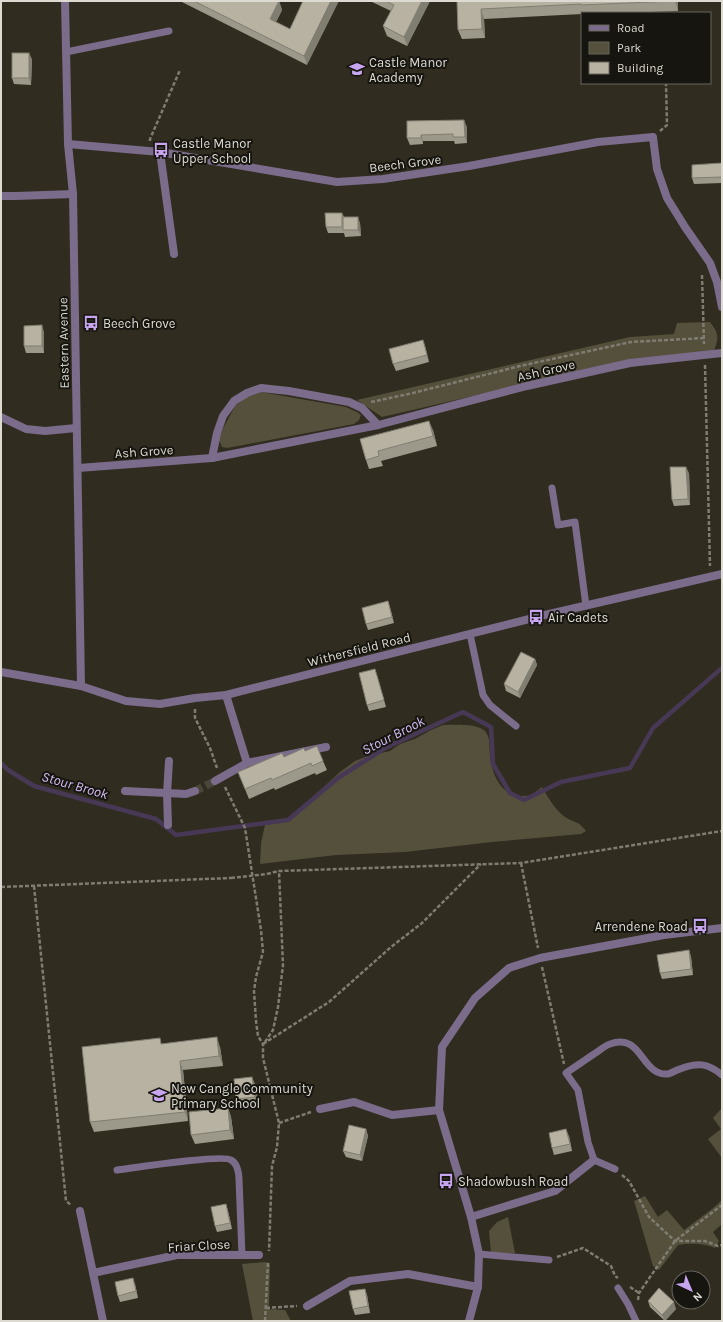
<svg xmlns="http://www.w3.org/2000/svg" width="723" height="1322" font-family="Karla,sans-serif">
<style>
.green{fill:#55503c}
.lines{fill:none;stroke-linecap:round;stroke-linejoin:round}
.stream{stroke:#473955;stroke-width:4.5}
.minor-tunnel{stroke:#4a463a;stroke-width:8;stroke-dasharray:8 4;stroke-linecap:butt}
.path{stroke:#7f7c71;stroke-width:2.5;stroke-dasharray:4 2;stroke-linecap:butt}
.service{stroke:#7a6c8a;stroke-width:7}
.minor{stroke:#7a6c8a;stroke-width:8}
.tertiary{stroke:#7a6c8a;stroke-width:8}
.path-bridge{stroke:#7f7c71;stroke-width:2.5;stroke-dasharray:4 2;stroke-linecap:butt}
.wall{fill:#9d998a}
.shaded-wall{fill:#807d71}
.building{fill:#b7b2a1;stroke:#807d71}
.labels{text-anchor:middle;stroke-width:4;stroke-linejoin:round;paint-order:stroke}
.poi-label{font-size:13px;fill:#dddad2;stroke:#16150f;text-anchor:start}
.street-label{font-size:13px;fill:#dddad2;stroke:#16150f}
.water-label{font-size:14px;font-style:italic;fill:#d5bcf2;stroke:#16150f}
</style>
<rect width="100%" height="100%" fill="#302c1f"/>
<g class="green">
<path d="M710 322C719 334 719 337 714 351L630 360 382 417 357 400 630 337 674 334 677 323Z"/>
<path d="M261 392 346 407 357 412 361 415 359 420 354 424 227 448 222 447 218 438 235 406 247 397Z"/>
<path d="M443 725C453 725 477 723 485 731 491 738 489 747 490 755 491 769 497 787 511 794 518 797 525 796 532 795L542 787C548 797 555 810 565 817 574 823 578 820 586 831L581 834 492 842 405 852 336 855 260 864 261 843 265 825 281 822 293 815 340 772 355 761 368 756 390 751 400 744 415 739 431 730Z"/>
<path d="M722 1108V1158L708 1139 721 1129 713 1118Z"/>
<path d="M645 1196 658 1217 667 1210 684 1230 712 1209 722 1200V1224L713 1232 719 1241 715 1248C703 1243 691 1243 678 1245L659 1270 653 1266 634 1201Z"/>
<path d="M508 1217 515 1253H491L489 1231 497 1222Z"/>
<path d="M265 1262 270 1263 269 1309 285 1310 291 1321H253L242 1264Z"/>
</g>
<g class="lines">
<path class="stream" d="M1 763 8 770 34 786 156 819 176 835 288 820 338 778 385 748 463 712 491 727 493 764 510 793 524 800 561 782 630 768 653 728 722 668"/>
<path class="minor-tunnel" d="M195 791 215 781"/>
<g class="path">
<path d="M660 131 667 125 666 83"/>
<path d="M150 141V139L180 70"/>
<path d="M702 275 704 344"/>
<path d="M705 365 710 566"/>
<path d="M371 402 413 393 520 366 631 342 704 338"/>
<path d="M195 709V718L210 748 217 768"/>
<path d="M225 787 245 828 261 930 263 952 256 977 254 991 256 1021 258 1036 263 1044V1058L279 1123 277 1147 272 1166 269 1251"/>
<path d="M521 863 538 948"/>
<path d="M267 874 279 871 521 863 722 831"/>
<path d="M34 886 66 1201 71 1205"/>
<path d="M1 887 231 878"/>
<path d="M542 967 564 1064"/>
<path d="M265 1042 273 1030 278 1007 283 965 279 871"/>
<path d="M263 1044 329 1002 391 947 422 923 481 864"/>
<path d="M279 1123 311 1112"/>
<path d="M622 1175 629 1181 649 1217 675 1241H705L718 1246 722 1245"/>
<path d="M557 1257 583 1248 611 1266 615 1276 618 1278"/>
<path d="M630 1287 639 1293"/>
<path d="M638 1300 639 1293 675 1241 722 1205"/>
<path d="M266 1308 297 1306"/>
<path d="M265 1321 268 1262"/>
</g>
<g class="service">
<path d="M66 52 169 31"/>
<path d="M552 488 558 525 575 522 586 606"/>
<path d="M470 634 483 695 490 705 516 726"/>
<path d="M615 1169 594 1160 588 1142 578 1090 566 1073C575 1067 585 1060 594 1054 599 1051 604 1046 610 1044 642 1032 641 1076 668 1074 672 1073 676 1070 680 1069 697 1062 708 1063 722 1075"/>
<path d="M117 1170C133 1168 223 1154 231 1160 237 1163 239 1173 239 1179L242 1255"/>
<path d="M479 1254 549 1260"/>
<path d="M618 1288 628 1304 636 1321"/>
</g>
<g class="minor">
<path d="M65 1 68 144 73 194 81 686"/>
<path d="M68 144 160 152 337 182 383 179 469 166 598 142 653 137 657 169 667 198 685 227 710 263 717 282 722 307"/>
<path d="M160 152 174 254"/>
<path d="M1 196H16L73 194"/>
<path d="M1 417 26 429 45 431 76 428"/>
<path d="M212 458 217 433 223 416 234 401 247 393 261 388 289 391 349 402 362 408 378 425"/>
<path d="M78 468 212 458 378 425 527 386 630 363 722 353"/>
<path d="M226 695 247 763 326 747"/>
<path d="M215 781 247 763"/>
<path d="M125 791 186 794 195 791"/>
<path d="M168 825 167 794 169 761"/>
<path d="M320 1109 354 1102 392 1115 439 1110"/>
<path d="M80 1211 93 1273"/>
<path d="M471 1217 555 1191 594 1160"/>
<path d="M307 1306 350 1281 408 1274 478 1287"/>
<path d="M103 1321 93 1273 177 1255H259"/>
<path d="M469 1321 478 1287 479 1254 471 1217 439 1110 442 1047 475 998 509 968 540 958 664 935 722 928"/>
</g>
<path class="tertiary" d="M1 672 81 686 126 701 160 704 195 698 226 695 545 615 722 574"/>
<path class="path-bridge" d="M231 878 267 874"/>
</g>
<g class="wall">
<path d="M180 1H279L282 10 276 22 290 29 303 1 307 65Z"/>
<path d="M370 1H430L407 46 387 36 383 26 391 11Z"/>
<path d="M457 1H678V11L624 13H582V14L484 19 485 38 462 39 458 30Z"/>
<path d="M32 59 31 85 14 84 12 78Z"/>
<path d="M407 121 467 127V143L455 144 454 141H423V144L410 145 407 138Z"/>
<path d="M722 163V183L694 184 692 178Z"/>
<path d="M342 213 344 217 360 223 361 236 345 237 344 233H328L326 227Z"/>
<path d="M44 332V353H26L24 346Z"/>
<path d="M425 346 429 362 396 371 393 364Z"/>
<path d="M433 430 437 446 381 461 383 466 369 469 366 460 360 439Z"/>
<path d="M689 473 690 505 674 506 672 500Z"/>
<path d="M388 601 394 623 368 630 366 624Z"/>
<path d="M535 659 537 665 520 698 506 691 504 684Z"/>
<path d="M377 675 386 707 369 711 367 705Z"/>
<path d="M305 751 323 761 327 770 316 775 315 773 275 790 274 788 249 799 238 772 284 757Z"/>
<path d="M689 950 691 957 693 975 662 979 660 973Z"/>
<path d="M162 1044 220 1047 223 1066 183 1070 188 1121 94 1132 90 1122Z"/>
<path d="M256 1086 258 1107 239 1109 236 1099Z"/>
<path d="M228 1108 231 1117 234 1139 195 1144 191 1135Z"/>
<path d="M366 1129 368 1136 362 1161 346 1157 343 1151Z"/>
<path d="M569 1136 572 1151 554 1155 552 1148Z"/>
<path d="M226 1204 228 1211 232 1229 217 1232 215 1226Z"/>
<path d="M135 1284 138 1298 120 1302 118 1296Z"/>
<path d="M365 1289 367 1295 370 1313 355 1315 353 1309Z"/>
<path d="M648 1301 676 1309 665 1321 650 1307Z"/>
</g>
<g class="shaded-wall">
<path d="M279 1 282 10 273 28 270 19Z"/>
<path d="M331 1H339L307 65 304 56Z"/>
<path d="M422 1H430L407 46 404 37Z"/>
<path d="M675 1H678V11Z"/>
<path d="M481 9 484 19 485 38 482 29Z"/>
<path d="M29 53 32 59 31 85 29 78Z"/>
<path d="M464 120 467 127V143L465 137Z"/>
<path d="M421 135 423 141V144L421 138Z"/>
<path d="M358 217 360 223 361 236 358 230Z"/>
<path d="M42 325 44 332V353L42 346Z"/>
<path d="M423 340 425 346 429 362 427 355Z"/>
<path d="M429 421 433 430 437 446 433 436Z"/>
<path d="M686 467 689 473 690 505 688 499Z"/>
<path d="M388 601 390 607 394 623 392 617Z"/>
<path d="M535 659 537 665 520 698 518 692Z"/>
<path d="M689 950 691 957 693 975 691 969Z"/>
<path d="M217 1037 220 1047 223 1066 219 1056Z"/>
<path d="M180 1061 183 1070 188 1121 185 1112Z"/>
<path d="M252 1077 256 1086 258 1107 255 1097Z"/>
<path d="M228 1108 231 1117 234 1139 230 1130Z"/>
<path d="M366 1129 368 1136 362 1161 360 1155Z"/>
<path d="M566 1129 569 1136 572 1151 570 1144Z"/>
<path d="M226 1204 228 1211 232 1229 230 1223Z"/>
<path d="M133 1278 135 1284 138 1298 136 1291Z"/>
<path d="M365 1289 367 1295 370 1313 368 1306Z"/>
<path d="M674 1302 676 1309 665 1321 662 1315Z"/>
</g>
<g class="building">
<path d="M194 1H279L270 19 290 29 303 1H331L304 56Z"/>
<path d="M386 1H422L404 37 383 26 394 5Z"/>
<path d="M457 1H675L581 5V4L481 9 482 29 458 30Z"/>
<rect x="12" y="53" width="17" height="25"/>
<path d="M464 120 465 137H453V134L421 135V138H407V121Z"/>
<path d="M722 163V177L692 178V165Z"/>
<path d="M325 213H342V227H326Z"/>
<rect x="343" y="217" width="15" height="13"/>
<path d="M42 325V346H24V326Z"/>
<path d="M423 340 427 355 393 364 389 349Z"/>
<path d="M429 421 433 436 378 451 379 456 366 460 360 439Z"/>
<path d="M670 467H686L688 499 672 500Z"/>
<path d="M388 601 392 617 366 624 362 608Z"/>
<path d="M521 652 535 659 518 692 504 684Z"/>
<path d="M375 669 384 700 367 705 359 673Z"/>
<path d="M317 746 323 761 312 766 311 763 272 780 271 778 245 789 238 772 282 753 284 757 304 748 305 751Z"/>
<path d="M689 950 691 969 660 973 657 955Z"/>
<path d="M217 1037 219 1056 180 1061 185 1112 90 1122 82 1047 160 1038 161 1044Z"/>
<path d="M252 1077 255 1097 236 1099 234 1079Z"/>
<path d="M228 1108 230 1130 191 1135 189 1112Z"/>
<path d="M349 1125 366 1129 360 1155 343 1151Z"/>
<path d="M566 1129 570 1144 552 1148 549 1133Z"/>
<path d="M226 1204 230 1223 215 1226 211 1207Z"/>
<path d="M133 1278 136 1291 118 1296 115 1282Z"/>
<path d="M659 1288 674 1302 662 1315 648 1301Z"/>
<path d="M365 1289 368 1306 353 1309 349 1291Z"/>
</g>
<defs>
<symbol id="school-bare" viewBox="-9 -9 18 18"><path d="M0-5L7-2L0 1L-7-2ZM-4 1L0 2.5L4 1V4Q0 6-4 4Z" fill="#c8a5ef" stroke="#16150f" stroke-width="2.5" paint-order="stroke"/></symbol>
<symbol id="bus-bare" viewBox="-9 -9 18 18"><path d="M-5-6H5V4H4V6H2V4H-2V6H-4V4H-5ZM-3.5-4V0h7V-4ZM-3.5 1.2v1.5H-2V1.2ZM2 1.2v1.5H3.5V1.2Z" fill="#c8a5ef" stroke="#16150f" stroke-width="2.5" paint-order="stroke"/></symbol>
</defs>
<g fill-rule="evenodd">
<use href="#school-bare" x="346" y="58" width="22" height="22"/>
<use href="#bus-bare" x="150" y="139" width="22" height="22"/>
<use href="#bus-bare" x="80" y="312" width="22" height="22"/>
<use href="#bus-bare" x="525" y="606" width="22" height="22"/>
<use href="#bus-bare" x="689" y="915" width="22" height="22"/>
<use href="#school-bare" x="148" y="1084" width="22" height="22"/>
<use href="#bus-bare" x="435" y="1170" width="22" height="22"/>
</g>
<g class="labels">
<g class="poi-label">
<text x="369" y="67">Castle Manor<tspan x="369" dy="15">Academy</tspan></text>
<text x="173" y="148">Castle Manor<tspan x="173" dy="15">Upper School</tspan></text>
<text x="103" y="328">Beech Grove</text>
<text x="548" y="622">Air Cadets</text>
<text x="688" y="931" text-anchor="end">Arrendene Road</text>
<text x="171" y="1093">New Cangle Community<tspan x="171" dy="15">Primary School</tspan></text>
<text x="458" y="1186">Shadowbush Road</text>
</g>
<g class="street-label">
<text transform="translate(405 163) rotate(-7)" y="5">Beech Grove</text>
<text transform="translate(63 343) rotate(-91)" y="5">Eastern Avenue</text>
<text transform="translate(546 370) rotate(-13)" y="5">Ash Grove</text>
<text transform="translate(144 451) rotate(-4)" y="5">Ash Grove</text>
<text transform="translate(359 649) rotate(-14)" y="5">Withersfield Road</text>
<text transform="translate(199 1245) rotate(-3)" y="5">Friar Close</text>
</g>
<g class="water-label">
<text transform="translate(393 735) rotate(-27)" y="5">Stour Brook</text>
<text transform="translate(75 785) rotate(16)" y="5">Stour Brook</text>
</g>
</g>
<rect width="723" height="1322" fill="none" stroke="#dddad2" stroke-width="4"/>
<rect x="581" y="12" width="130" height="72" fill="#16150f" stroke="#66645d"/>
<rect x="589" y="25" width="20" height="6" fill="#7a6c8a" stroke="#66645d"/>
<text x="617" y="32" font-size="12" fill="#dddad2">Road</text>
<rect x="589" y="42" width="20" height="12" fill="#55503c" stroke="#66645d"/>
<text x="617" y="52" font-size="12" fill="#dddad2">Park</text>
<rect x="589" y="62" width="20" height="12" fill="#b7b2a1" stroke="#66645d"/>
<text x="617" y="72" font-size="12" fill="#dddad2">Building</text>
<g transform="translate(691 1290) rotate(136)"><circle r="19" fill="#16150f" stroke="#66645d"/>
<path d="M0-3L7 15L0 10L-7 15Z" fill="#c8a5ef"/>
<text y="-6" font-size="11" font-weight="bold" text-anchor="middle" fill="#dddad2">N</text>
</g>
</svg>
